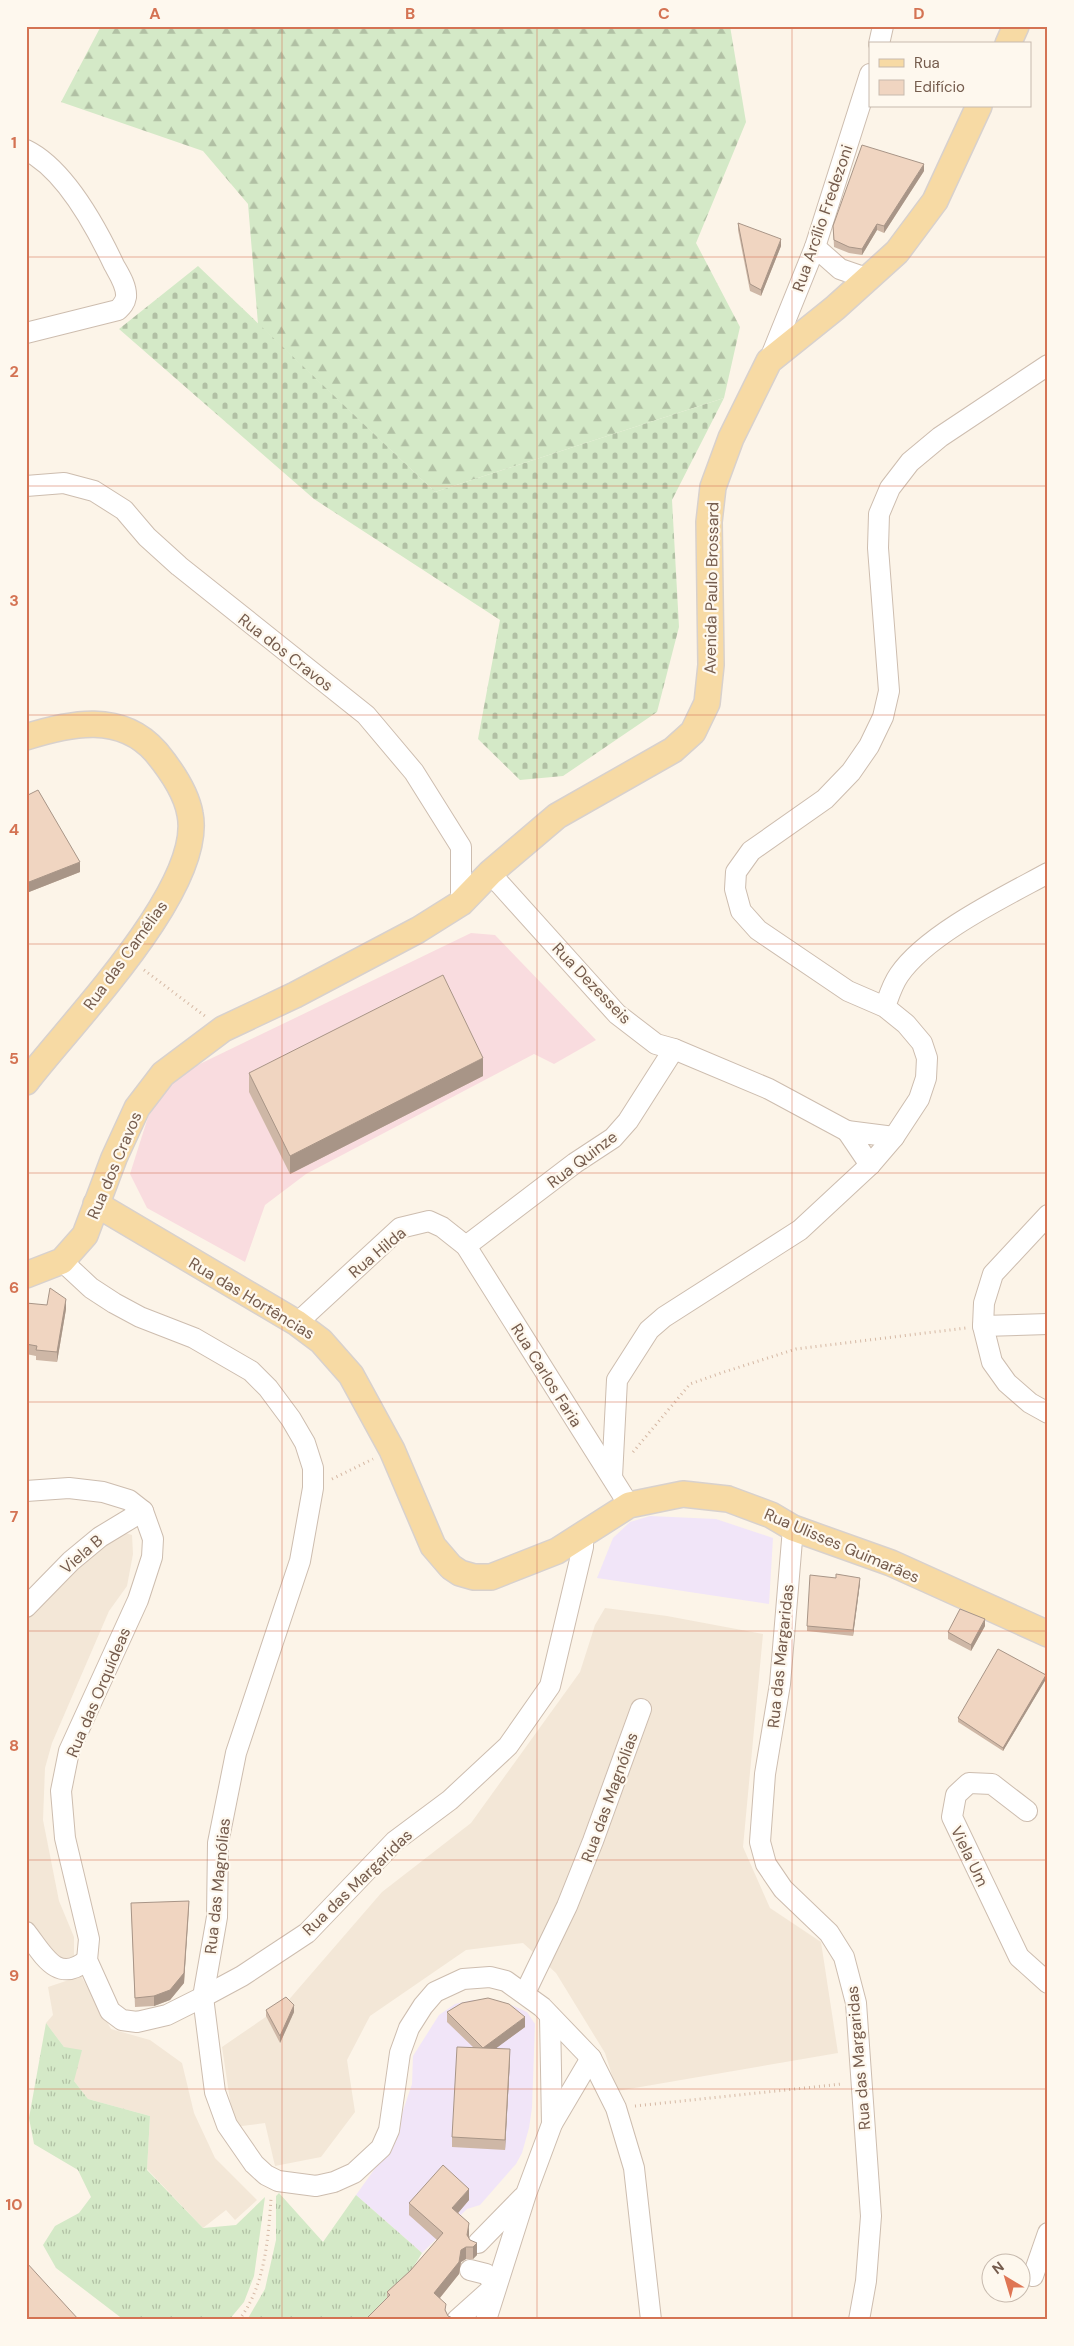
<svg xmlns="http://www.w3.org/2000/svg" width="1074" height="2346" font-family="'DM Sans',sans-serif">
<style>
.residential{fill:#f3e7d7}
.education{fill:#f1e5f8}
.medical{fill:#f9dcdf}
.grass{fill:url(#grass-tufts)}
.forest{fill:url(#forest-firs)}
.cemetery{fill:url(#cemetery-stones)}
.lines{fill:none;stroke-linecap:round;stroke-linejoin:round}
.minor-casing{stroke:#cdbdaf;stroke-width:22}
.major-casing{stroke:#d8d1cd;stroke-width:28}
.path{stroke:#d5b8a4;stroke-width:3;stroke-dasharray:1 4;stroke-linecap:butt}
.minor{stroke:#fff;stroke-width:20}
.major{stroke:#f7daa4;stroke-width:25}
.wall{fill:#ceb7a6}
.shaded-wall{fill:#a89587}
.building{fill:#f0d5c1;stroke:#a89587}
.grid{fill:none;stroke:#d47353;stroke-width:1;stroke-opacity:0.55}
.labels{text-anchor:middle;stroke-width:4.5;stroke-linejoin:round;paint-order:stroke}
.street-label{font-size:16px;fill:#755c4d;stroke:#fef8ee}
.neatline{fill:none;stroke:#d47353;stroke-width:2}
.grid-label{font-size:16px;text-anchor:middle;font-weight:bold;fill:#d47353}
</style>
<defs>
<pattern id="grass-tufts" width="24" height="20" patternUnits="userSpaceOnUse" patternTransform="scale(1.25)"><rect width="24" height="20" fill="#d4e9c7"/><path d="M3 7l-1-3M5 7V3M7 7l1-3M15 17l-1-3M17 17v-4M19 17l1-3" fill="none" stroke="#b1c0a4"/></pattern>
<pattern id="forest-firs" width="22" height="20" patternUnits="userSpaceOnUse" patternTransform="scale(1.25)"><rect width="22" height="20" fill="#d4e9c7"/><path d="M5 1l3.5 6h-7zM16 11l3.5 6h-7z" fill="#b1c0a4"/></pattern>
<pattern id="cemetery-stones" width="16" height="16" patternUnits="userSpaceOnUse" patternTransform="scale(1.25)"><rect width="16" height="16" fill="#d4e9c7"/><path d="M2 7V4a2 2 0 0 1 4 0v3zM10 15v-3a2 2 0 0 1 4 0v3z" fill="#b1c0a4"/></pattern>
</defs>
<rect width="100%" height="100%" fill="#fcf4e8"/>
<g class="residential">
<path d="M122 1532 132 1535 133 1554 127 1586 109 1611 52 1743 45 1768 43 1820 59 1901 74 1937V1959L64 1963 46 1949 26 1922V1617L65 1576Z"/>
<path d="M605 1608 667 1616 763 1634 743 1847 770 1908 821 1942 838 2053 617 2091 605 2053 556 1973 523 1943 466 1950 370 2016 347 2060 355 2112 321 2157 275 2166 265 2123 234 2127 222 2047 286 2003 382 1892 471 1823 580 1672 595 1625Z"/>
<path d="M81 1976 111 2029 150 2040 182 2063 194 2113 215 2158 257 2200 235 2220 226 2210 203 2228 147 2169 150 2116 88 2099 74 2081 64 2047 46 2023 53 2015 48 1987Z"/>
</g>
<g class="education">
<path d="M650 1516 716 1519 773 1538 769 1604 597 1578 613 1538 630 1522Z"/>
<path d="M473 2000 496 2001 514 2006 527 2012 535 2024 532 2108 529 2128 522 2153 516 2164 480 2205 467 2209 422 2253 356 2195 391 2146 412 2084 413 2056 439 2015 455 2004Z"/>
</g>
<path class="medical" d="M471 933 495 935 596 1040 554 1064 534 1054 306 1174 265 1205 245 1262 147 1208 130 1174 148 1117 175 1076Z"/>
<g class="grass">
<path d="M46 2023 64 2047 82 2050 74 2081 88 2099 150 2116 147 2170 203 2228 236 2225 265 2197 254 2276 244 2302 229 2320H124L56 2268 43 2245 55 2226 79 2213 91 2197 78 2170 34 2144 29 2118Z"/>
<path d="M279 2193 323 2242 356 2195 422 2253 403 2284 373 2320H247L265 2289 276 2240V2196Z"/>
</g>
<path class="forest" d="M101 26H730L746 122 696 243 740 327 724 398 435 492 258 324 248 204 203 151 61 102Z"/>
<path class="cemetery" d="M198 266 435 492 724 398 672 500 679 627 657 712 563 776 520 780 478 739 500 620 314 499 119 329Z"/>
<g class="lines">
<defs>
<g id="minor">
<path d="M879 44 883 26"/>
<path d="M26 150C65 169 96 227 114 265 119 274 127 286 126 297 125 303 122 306 118 310L26 333"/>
<path d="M815 247 840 269 869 279"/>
<path d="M769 361 815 247 870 74"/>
<path d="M26 486 64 483 94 491 124 510 147 537 179 566 366 715 414 772 461 847V903"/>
<path d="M490 873 617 1014 656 1044 674 1049 769 1089 847 1131"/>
<path d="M885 1007C889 996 892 985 899 975 927 934 1004 897 1048 873"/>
<path d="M870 1165 847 1131 894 1137"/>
<path d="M1048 1215 993 1274 984 1303 983 1326 992 1362 1007 1383 1030 1403 1048 1413"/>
<path d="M466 1246 575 1163 613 1138 628 1121 674 1049"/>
<path d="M62 1261 91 1288 114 1303 140 1317 194 1338 251 1371 268 1388 291 1419 305 1443 313 1468V1488L300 1561 236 1753 218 1843 217 1917 203 1997 215 2092 227 2125 254 2164 266 2175 278 2181 316 2186 334 2182 354 2173 381 2148 389 2130 400 2053 409 2028 423 2006 435 1992 463 1979 490 1977 506 1981 542 2007 591 2058 616 2108 634 2168 651 2320"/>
<path d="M297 1323 400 1228 429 1221 442 1227 466 1246 629 1505"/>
<path d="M983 1326 1048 1324"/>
<path d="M612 1477 617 1380 649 1330 664 1317 800 1230 870 1165 894 1137 919 1099 926 1078 927 1058 922 1043 906 1024 885 1007 848 991 758 930 741 911 735 889 736 872 751 851 825 799 851 772 869 746 883 717 889 691 878 548 879 514 890 488 910 462 940 437 1048 365"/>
<path d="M26 1491 69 1488 103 1492 129 1500 143 1511 153 1539 152 1557 138 1600 69 1751 61 1791 65 1838 89 1939 87 1960 110 2011 122 2020 137 2022 167 2015 203 1997 242 1976 307 1933 395 1841 450 1800 508 1746 550 1686 583 1547V1533"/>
<path d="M793 1528 780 1684 765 1774 760 1842 766 1864 783 1889 829 1933 844 1957 856 2003 871 2216 866 2281 859 2320"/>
<path d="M26 1607 71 1561 100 1537 143 1511"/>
<path d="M1027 1811 992 1784 969 1783 956 1795 952 1817 1019 1957 1048 1983"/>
<path d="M26 1932C43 1954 57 1985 87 1960"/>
<path d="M525 1993 567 1906 593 1841 641 1709"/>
<path d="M550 2016 552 2124"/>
<path d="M478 2243 523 2197"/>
<path d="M470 2270 486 2274 496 2285"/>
<path d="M1033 2276 1048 2233"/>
<path d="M457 2320 496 2285"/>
<path d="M486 2320 526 2194 552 2124 591 2058"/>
</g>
<g id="major">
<path d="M1008 44 1016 26"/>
<path d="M26 737C70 723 121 712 156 752 170 769 186 791 190 814 205 888 70 1024 26 1082"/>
<path d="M96 1204 297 1323 321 1341 351 1375 392 1450 433 1546 451 1567 460 1573 474 1577H491L557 1551 629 1505 683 1494 728 1499 771 1515 793 1528 891 1563 1048 1634"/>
<path d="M26 1275 62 1261 85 1235 114 1158 137 1108 163 1074 223 1029 295 995 418 930 461 903 490 873 557 816 673 750 693 732 707 703 711 665 709 522 713 487 731 438 769 361 835 308 897 252 935 201 979 106"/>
</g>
</defs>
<use href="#minor" class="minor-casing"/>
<use href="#major" class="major-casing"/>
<g class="path">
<path d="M144 970 205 1016"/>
<path d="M633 1452 690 1384 724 1372 796 1349 966 1328"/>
<path d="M332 1479 373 1459"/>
<path d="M635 2106 842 2084"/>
<path d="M239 2320C265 2286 268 2240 271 2199"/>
</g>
<use href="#minor" class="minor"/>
<use href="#major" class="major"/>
</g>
<g class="wall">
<path d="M924 171 884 233 877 230 862 255 849 253 834 247 833 226Z"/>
<path d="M738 223 781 246 761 296 750 291 738 230Z"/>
<path d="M26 796 80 872 29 892 26 887Z"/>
<path d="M249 1073 483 1076 290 1174 249 1092Z"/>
<path d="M26 1303 66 1309 57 1362 36 1360V1356L26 1354Z"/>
<path d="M860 1583 853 1636 807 1631V1626Z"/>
<path d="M985 1626 971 1651 948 1639V1632Z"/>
<path d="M1046 1679 1003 1751 958 1722V1718Z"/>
<path d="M131 1903 189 1910 184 1983 170 2000 154 2006 135 2007Z"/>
<path d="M266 2010 294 2012 280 2043 266 2016Z"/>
<path d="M447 2012 525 2027 496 2048 510 2059 505 2150 452 2147V2137L473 2047 447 2022Z"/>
<path d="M469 2200 458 2213 469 2235V2238L477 2255 473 2259H466L461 2262 459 2274 440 2298 448 2316 387 2298V2292L410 2271 437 2240 409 2215V2203Z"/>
</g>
<g class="shaded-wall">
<path d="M924 164V171L884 233V226Z"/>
<path d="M877 224V230L862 255V249Z"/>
<path d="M781 239V246L761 296V290Z"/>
<path d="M80 862V872L29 892V882Z"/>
<path d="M483 1058V1076L290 1174V1156Z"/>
<path d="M66 1299V1309L57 1362V1352Z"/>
<path d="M860 1578V1583L853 1636V1630Z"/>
<path d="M985 1619V1626L971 1651V1645Z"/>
<path d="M1046 1675V1679L1003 1751V1748Z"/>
<path d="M189 1901 184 1983 170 2000 154 2006V1996Z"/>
<path d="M294 2005V2012L280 2043V2036Z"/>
<path d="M525 2017V2027L483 2058V2048Z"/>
<path d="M510 2049V2059L505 2150V2140Z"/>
<path d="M469 2189V2200L452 2220V2208Z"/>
<path d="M469 2223V2235L467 2247V2235Z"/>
<path d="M477 2243V2255L473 2259V2247Z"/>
<path d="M466 2247V2259L461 2262 459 2274 434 2305V2293L461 2250Z"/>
</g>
<g class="building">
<path d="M862 145 924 164 884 226 877 224 862 249 849 247 834 240 833 226Z"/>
<path d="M738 223 781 239 761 290 750 284Z"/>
<path d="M38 790 80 862 29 882 26 877V796Z"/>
<path d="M443 975 483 1058 290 1156 249 1073Z"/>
<path d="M50 1288 66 1299 57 1352 36 1350 37 1346 26 1344V1303L47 1305Z"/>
<path d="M836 1574 860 1578 853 1630 807 1626 810 1575 836 1578Z"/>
<path d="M960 1609 985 1619 971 1645 948 1632Z"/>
<path d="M998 1649 1046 1675 1003 1748 958 1718Z"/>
<path d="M189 1901 184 1973 170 1990 154 1996 135 1998 131 1903Z"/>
<path d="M286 1997 294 2005 280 2036 266 2010Z"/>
<path d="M488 1998 509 2004 525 2017 483 2048 447 2012 462 2003Z"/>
<path d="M457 2047 510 2049 505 2140 452 2137Z"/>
<path d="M443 2165 469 2189 452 2208 469 2223 467 2235 470 2240 477 2243 473 2247H466L461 2250 459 2262 434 2293 446 2304 445 2310 448 2316 457 2320H365L390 2295 387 2292 410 2271 443 2233 409 2203Z"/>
<path d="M26 2262 79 2320H26Z"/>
</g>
<path class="grid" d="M282 26V2320M537 26V2320M792 26V2320M26 257H1048M26 486H1048M26 715H1048M26 944H1048M26 1173H1048M26 1402H1048M26 1631H1048M26 1860H1048M26 2089H1048"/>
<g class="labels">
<g class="street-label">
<text transform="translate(822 218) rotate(-71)" y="6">Rua Arcílio Fredezoni</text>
<text transform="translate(711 588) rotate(-89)" y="6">Avenida Paulo Brossard</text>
<text transform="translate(286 652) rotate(38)" y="6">Rua dos Cravos</text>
<text transform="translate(125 955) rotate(-54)" y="6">Rua das Camélias</text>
<text transform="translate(592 983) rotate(46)" y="6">Rua Dezesseis</text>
<text transform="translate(582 1159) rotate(-37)" y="6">Rua Quinze</text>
<text transform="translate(114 1165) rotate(-67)" y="6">Rua dos Cravos</text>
<text transform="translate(377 1252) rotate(-40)" y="6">Rua Hilda</text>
<text transform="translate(252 1298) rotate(31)" y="6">Rua das Hortências</text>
<text transform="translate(547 1375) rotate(58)" y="6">Rua Carlos Faria</text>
<text transform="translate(842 1545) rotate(23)" y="6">Rua Ulisses Guimarães</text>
<text transform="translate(81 1554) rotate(-41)" y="6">Viela B</text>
<text transform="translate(780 1656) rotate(-84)" y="6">Rua das Margaridas</text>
<text transform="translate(98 1692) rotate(-67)" y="6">Rua das Orquídeas</text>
<text transform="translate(609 1797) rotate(-70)" y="6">Rua das Magnólias</text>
<text transform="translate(970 1856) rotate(64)" y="6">Viela Um</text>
<text transform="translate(357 1882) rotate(-44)" y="6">Rua das Margaridas</text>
<text transform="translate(217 1886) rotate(-84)" y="6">Rua das Magnólias</text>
<text transform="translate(858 2058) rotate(-95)" y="6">Rua das Margaridas</text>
</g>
</g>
<rect width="1074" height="2346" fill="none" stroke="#fef8ee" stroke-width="55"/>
<rect x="869" y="42" width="162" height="65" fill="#fef8ee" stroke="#c7baae"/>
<rect x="879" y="59" width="25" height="8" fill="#f7daa4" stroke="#c7baae"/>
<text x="914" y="68" font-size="15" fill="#755c4d">Rua</text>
<rect x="879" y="80" width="25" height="15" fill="#f0d5c1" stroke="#c7baae"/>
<text x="914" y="92" font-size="15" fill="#755c4d">Edifício</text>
<g transform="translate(1006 2278) rotate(322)"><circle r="24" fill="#fef8ee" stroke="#c7baae"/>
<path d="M0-4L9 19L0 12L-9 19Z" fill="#df7654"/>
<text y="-8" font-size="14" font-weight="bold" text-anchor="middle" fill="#755c4d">N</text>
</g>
<rect x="28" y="28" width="1018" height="2290" class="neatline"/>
<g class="grid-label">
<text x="155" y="19">A</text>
<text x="410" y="19">B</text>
<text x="664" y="19">C</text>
<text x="919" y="19">D</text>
<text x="14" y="148">1</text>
<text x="14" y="377">2</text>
<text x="14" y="606">3</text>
<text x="14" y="835">4</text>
<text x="14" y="1064">5</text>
<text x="14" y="1293">6</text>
<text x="14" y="1522">7</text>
<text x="14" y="1751">8</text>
<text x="14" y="1981">9</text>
<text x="14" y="2210">10</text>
</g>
</svg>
